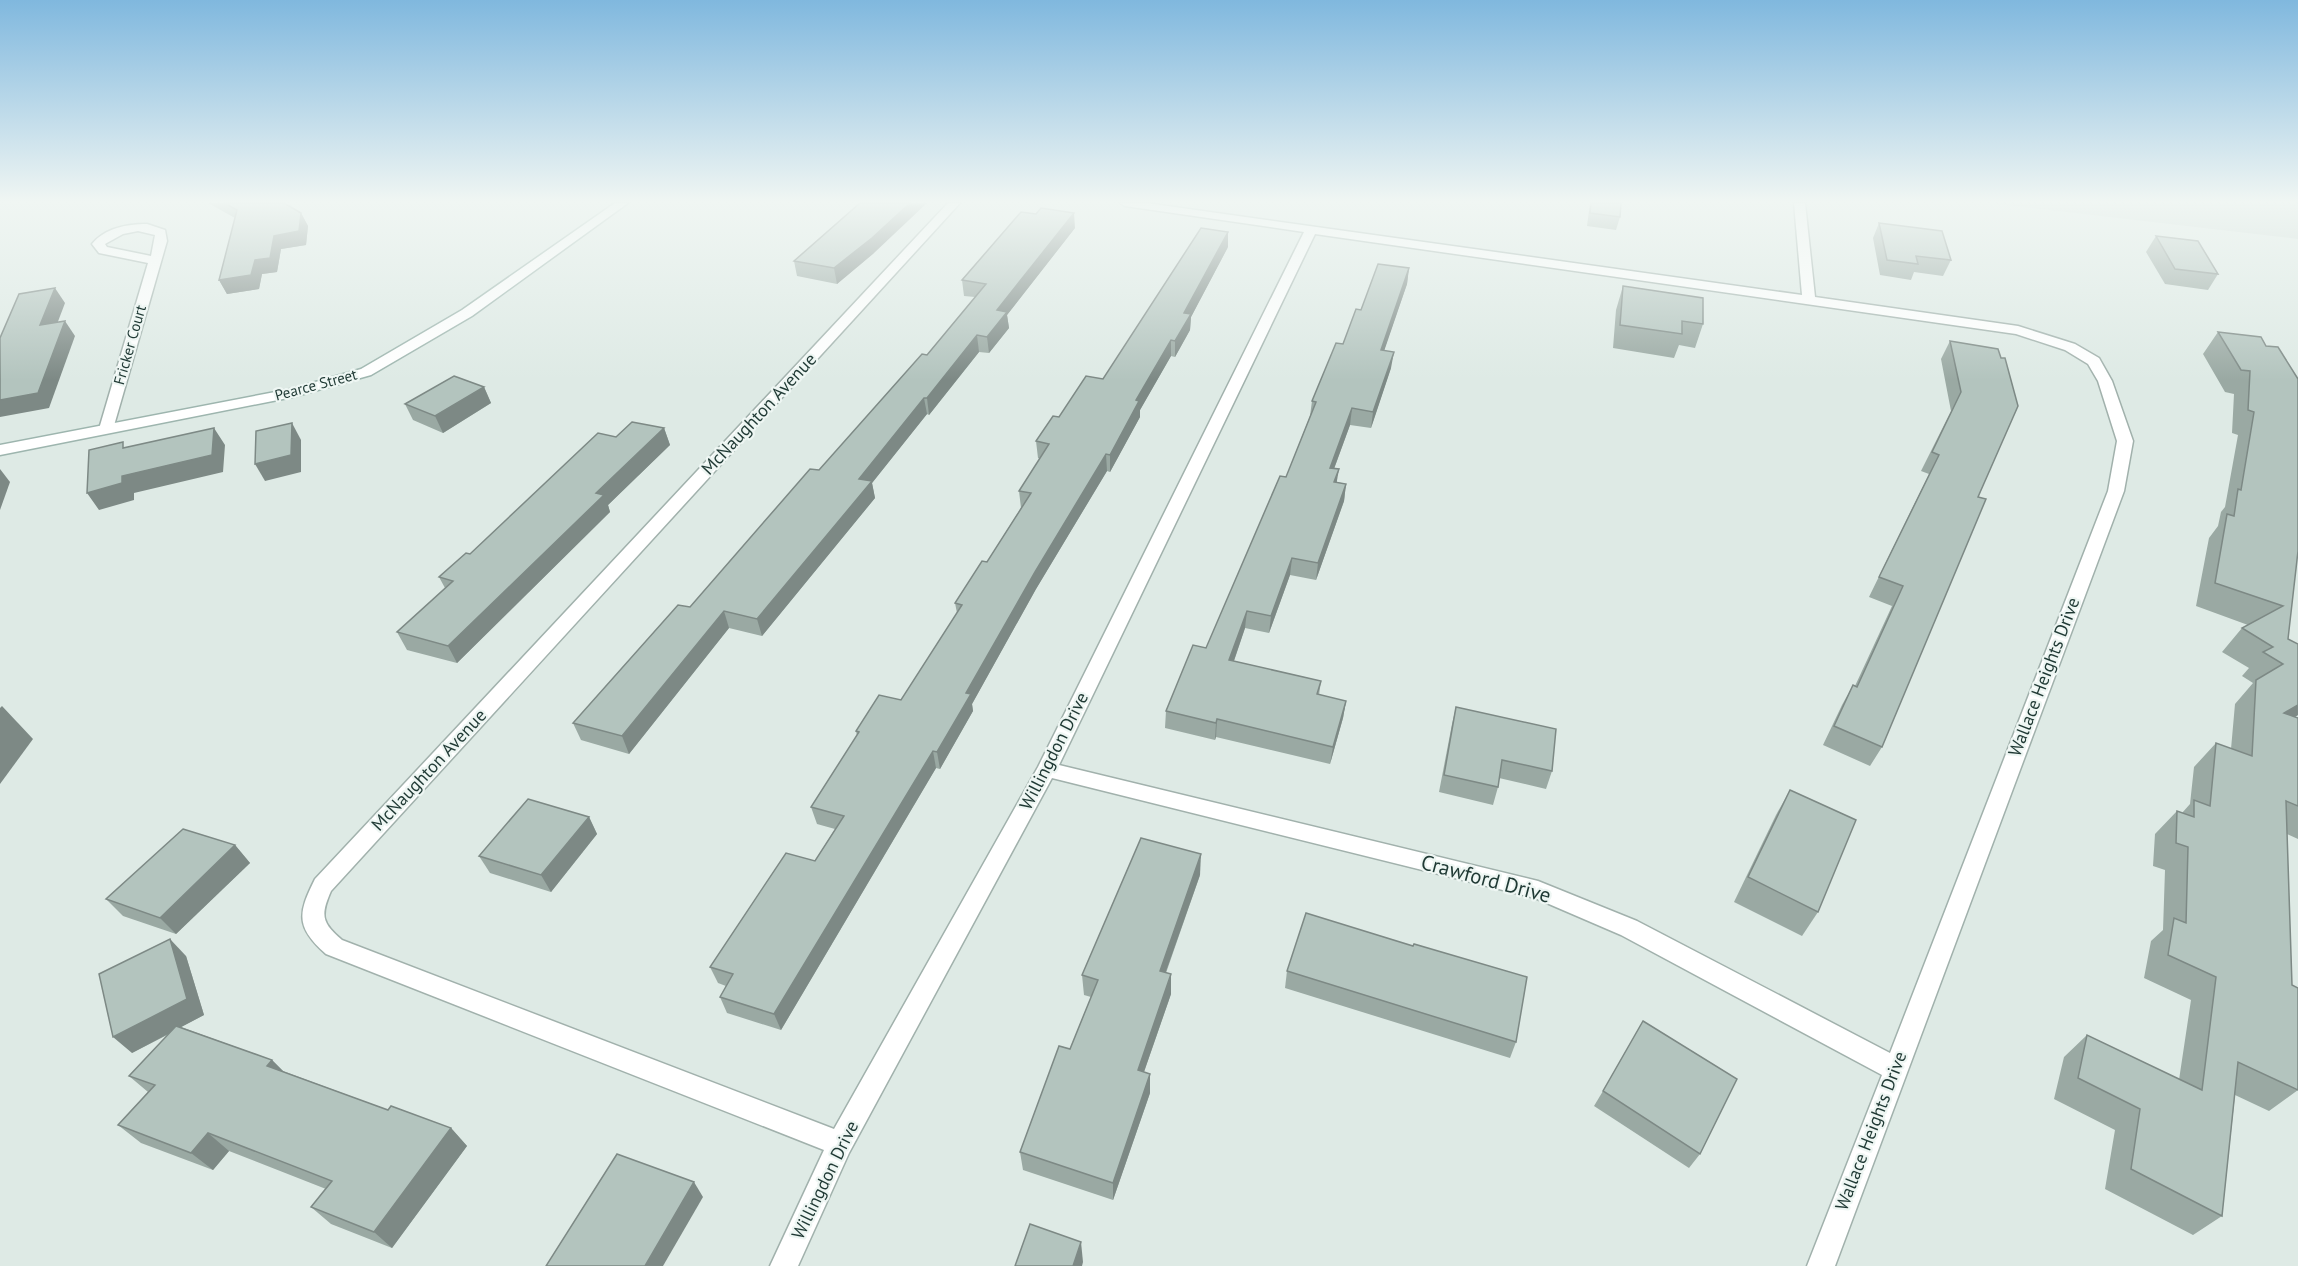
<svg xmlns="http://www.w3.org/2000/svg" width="2298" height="1266" font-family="'PT Sans',sans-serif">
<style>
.built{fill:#ccd9d4}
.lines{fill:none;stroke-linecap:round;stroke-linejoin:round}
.street-casing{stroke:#a1b1ac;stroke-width:3}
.secondary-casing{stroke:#9db5ae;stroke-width:3}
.street{fill:#fff;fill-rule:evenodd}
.secondary{fill:#fff;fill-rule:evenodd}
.wall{fill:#9aa9a3}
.shaded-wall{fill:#7d8985}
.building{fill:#b3c4be;stroke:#7d8985;stroke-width:1.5}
.labels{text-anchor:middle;stroke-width:4.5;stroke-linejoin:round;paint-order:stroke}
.far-street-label{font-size:15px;fill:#1f3934;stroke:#eef6f3}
.street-label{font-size:18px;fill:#1f3934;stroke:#eef6f3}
.near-street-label{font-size:21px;fill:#1f3934;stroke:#eef6f3}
</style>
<rect width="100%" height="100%" fill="#deeae5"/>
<path class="built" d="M1989 203H2298V239Z"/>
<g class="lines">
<defs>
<g id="street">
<path d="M948 203H960L331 891C320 916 322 923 342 940L834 1129 1038 767 1304 232 1125 206 1120 203H1146L1802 295 1794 203H1805L1815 297 2018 326 2075 344 2099 358 2112 381 2133 441 2124 491 1835 1266H1807L1882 1075 1621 935 1535 898 1052 778 849 1153 798 1266H770L824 1150 326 954C295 927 298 913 315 879ZM1315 234 2016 334 2065 350 2088 364 2098 381 2117 441 2108 491 1890 1053 1637 921 1538 881 1059 765Z"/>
<path d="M147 224 165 230 167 241 113 429 106 433 99 429 148 263 99 253 92 244C105 228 127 224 147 224ZM138 231 155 235 151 256 107 247 105 244 123 234Z"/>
</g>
<path id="secondary" d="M615 203H628L472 316 371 375 293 397 0 455V445L291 389 361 369 462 310Z"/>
</defs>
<use href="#street" class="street-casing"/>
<use href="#secondary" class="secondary-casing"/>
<use href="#street" class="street"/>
<use href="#secondary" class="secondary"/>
</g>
<g class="wall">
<path d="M208 203H284L301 213 308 226 306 245 281 249 277 272 262 274 259 289 227 294 219 280 235 218Z"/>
<path d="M1590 203H1621L1620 217 1616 230 1587 226Z"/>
<path d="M1879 223 1951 260 1943 276 1914 272 1911 280 1880 275 1873 238Z"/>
<path d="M1075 228 1007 315 1009 328 989 353 979 352 929 415 927 414 872 483 875 498 762 636 729 628 629 754 581 740 573 723 690 607 819 470 927 355 975 297 964 296 962 280Z"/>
<path d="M2156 236 2218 274 2208 290 2165 284 2146 252Z"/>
<path d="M1228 247 1191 317 1190 330 1175 357 1171 356 1140 410V417L1110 472 1107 471 1036 589 972 704 973 711 940 769 936 768 781 1030 727 1013 720 997 726 986 718 983 710 967 815 861 835 829 817 824 811 807 857 736 856 731 901 700 957 613 955 603 987 562 1021 508 1019 491 1040 459 1038 458 1036 441 1059 417 1103 379Z"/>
<path d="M874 253 837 284 797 276 794 261Z"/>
<path d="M1409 268 1407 284 1384 350 1391 368 1371 428 1350 425 1334 469 1337 482 1346 484 1344 501 1316 580 1290 575 1269 633 1245 628 1234 661 1321 681 1319 695 1346 701 1343 718 1330 764 1216 737 1215 740 1165 728 1166 711 1206 648 1286 477 1310 416 1312 401 1361 310Z"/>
<path d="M1623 286 1703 324 1695 348 1679 345 1674 358 1613 348 1616 310Z"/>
<path d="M2218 332 2261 337 2288 639 2298 715 2295 717 2298 718V839L2287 834 2292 985 2298 1090 2269 1111 2235 1095 2222 1216 2193 1235 2105 1189 2115 1130 2054 1099 2064 1057 2087 1035 2179 1080 2191 1000 2144 978 2151 941 2163 930 2165 870 2153 866 2155 834 2177 811 2182 813 2190 804 2194 767 2216 743 2231 749 2235 704 2253 683 2242 676 2249 668 2222 652 2242 628 2248 625 2196 606 2209 538 2218 526 2221 512 2225 507 2238 435 2232 433 2234 394 2225 392 2203 354Z"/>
<path d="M1950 341 1998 349 1978 497 1882 747 1870 766 1823 745 1842 705 1853 685 1855 686 1892 606 1869 597 1929 474 1921 471 1951 411 1941 359Z"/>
<path d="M484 387 491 403 443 433 413 420 405 404Z"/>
<path d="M664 428 670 445 608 505 610 512 457 663 407 650 397 632 445 588 439 577 470 554 616 437Z"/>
<path d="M1456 707 1552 771 1546 789 1499 778 1498 787 1493 805 1439 792 1452 724Z"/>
<path d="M1790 790 1818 912 1802 936 1734 902 1776 815Z"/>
<path d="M589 817 597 834 551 892 490 873 479 856Z"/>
<path d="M235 845 250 863 176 934 123 916 106 899Z"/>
<path d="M1200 875 1166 973 1171 994 1144 1072 1150 1074V1093L1113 1200 1023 1170 1020 1152 1070 1049 1091 997 1084 995 1082 975Z"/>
<path d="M1413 946 1516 1042 1510 1058 1285 988 1287 971Z"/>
<path d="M186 956 204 1015 181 1027 272 1060 283 1071 388 1110 451 1128 467 1146 392 1248 331 1224 311 1207 326 1189 229 1151 213 1170 141 1143 118 1125 148 1092 129 1076 169 1034 132 1053Z"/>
<path d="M1603 1091 1700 1154 1689 1168 1594 1106Z"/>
</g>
<g class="shaded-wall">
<path d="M910 203H927L874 253 837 284 834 268Z"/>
<path d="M301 213 308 226 306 245 281 249 277 272 262 274 259 289 227 294 219 280 255 260 274 236Z"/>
<path d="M1074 213 1075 228 1007 315 1009 328 989 353 987 337 997 310Z"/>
<path d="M1228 232V247L1191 317 1190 330 1175 357V341L1184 313Z"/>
<path d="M1409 268 1407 284 1379 366 1381 350Z"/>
<path d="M55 288 65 303 51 340 40 325Z"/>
<path d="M65 321 75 336 49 408 0 417V400Z"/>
<path d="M977 335 979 352 929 415 927 398Z"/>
<path d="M1171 340V356L1140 410V417L1110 472V455L1136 400Z"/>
<path d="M1394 352 1391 368 1371 428 1373 412Z"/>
<path d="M484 387 491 403 443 433 435 416Z"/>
<path d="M924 398 927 414 872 483 875 498 762 636 757 619 859 479Z"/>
<path d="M1352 408 1350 425 1328 485 1330 468Z"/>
<path d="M292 423 301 440V472L265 481 255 464Z"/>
<path d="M214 428 225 445 223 472 134 493V500L99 510 87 493 122 476Z"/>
<path d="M664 428 670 445 608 505 610 512 457 663 448 646 596 493Z"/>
<path d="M1106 454 1107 471 1036 589 972 704 973 711 940 769 937 752 966 693 1035 572Z"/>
<path d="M0 469 10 482 0 510Z"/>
<path d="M1339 469 1336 486 1334 482Z"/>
<path d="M1346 484 1344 501 1316 580 1318 563Z"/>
<path d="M1292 558 1290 575 1269 633 1271 616Z"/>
<path d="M724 611 729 628 629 754 622 736Z"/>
<path d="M1247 611 1245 628 1228 678 1229 660Z"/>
<path d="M1346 701 1343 718 1330 764 1333 747Z"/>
<path d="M2298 705V715L2261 737 2284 713Z"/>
<path d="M2 706 33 739 0 784V708Z"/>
<path d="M1217 719 1216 737 1215 740 1216 723Z"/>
<path d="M933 751 936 768 781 1030 774 1014Z"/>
<path d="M589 817 597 834 551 892 541 875Z"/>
<path d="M235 845 250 863 176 934 160 918Z"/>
<path d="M1201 854 1200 875 1159 991 1160 971Z"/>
<path d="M170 939 186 956 204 1015 132 1053 113 1037Z"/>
<path d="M1171 974V994L1138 1089V1070Z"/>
<path d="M272 1060 291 1079 267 1066Z"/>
<path d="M1150 1074V1093L1113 1200V1183Z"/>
<path d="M451 1128 467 1146 392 1248 374 1232Z"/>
<path d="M208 1133 229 1151 213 1170 191 1153Z"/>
<path d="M694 1182 703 1197 663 1266H645Z"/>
<path d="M1081 1242 1083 1262 1082 1266H1073Z"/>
</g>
<g class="building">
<path d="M224 203H284L301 213 299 231 274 236 270 258 255 260 251 275 219 280 237 210Z"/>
<path d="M860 203H910L872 238 834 268 794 261Z"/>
<path d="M1591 203H1621L1620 217 1590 213Z"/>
<path d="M1041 208 1074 213 997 310 1007 312 987 337 977 335 927 398H924L859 479 872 481 757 619 724 611 622 736 573 723 678 605 690 607 810 469 819 470 922 354 927 355 986 284 962 280 1021 212 1036 214Z"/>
<path d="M1879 223 1942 231 1951 260 1916 256 1918 264 1887 260Z"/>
<path d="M1201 228 1228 232 1184 313 1191 314 1175 341 1171 340 1136 400 1139 401 1110 455 1106 454 1035 572 966 693 971 694 937 752 933 751 774 1014 720 997 733 974 710 967 786 853 815 861 844 816 811 807 859 732 856 731 879 695 901 700 962 605 955 603 982 561 987 562 1031 493 1019 491 1049 444 1036 441 1053 416 1059 417 1086 376 1103 379Z"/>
<path d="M2156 236 2198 241 2218 274 2175 269Z"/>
<path d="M1378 264 1409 268 1381 350 1394 352 1373 412 1352 408 1330 468 1339 469 1334 482 1346 484 1318 563 1292 558 1271 616 1247 611 1229 660 1321 681 1317 694 1346 701 1333 747 1217 719 1216 723 1166 711 1193 645 1206 648 1280 476 1286 477 1316 402 1312 401 1336 343 1343 344 1356 309 1361 310Z"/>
<path d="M1623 286 1703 298V324L1682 321V334L1620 325Z"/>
<path d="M55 288 40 325 65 321 38 393 0 400V338L19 294Z"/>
<path d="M2218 332 2261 337 2266 346 2278 347 2298 379V551L2288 639 2298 644V705L2284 713 2298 718V806L2286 801 2292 985 2298 988V1090L2238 1062 2222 1216 2131 1169 2140 1109 2078 1078 2087 1035 2202 1090 2216 977 2168 955 2174 918 2186 923 2188 847 2176 843 2177 811 2194 817V800L2210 806 2216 743 2252 756 2256 680 2283 664 2263 652 2273 647 2242 628 2283 606 2215 583 2227 514 2234 516 2238 489 2241 490 2254 412 2248 410 2250 371 2241 370Z"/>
<path d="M1950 341 1998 349 2001 358H2005L2018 406 1978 497 1986 499 1882 747 1834 726 1853 685 1857 687 1903 586 1879 577 1939 455 1932 452 1961 392Z"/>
<path d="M454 376 484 387 435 416 405 404Z"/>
<path d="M632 422 664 428 596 493 604 495 448 646 397 632 453 581 439 577 466 553 470 554 598 433 616 437Z"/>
<path d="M292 423 291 455 255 464 256 431Z"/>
<path d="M214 428 212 455 122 476V483L87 493 89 450 123 442V448Z"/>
<path d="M1456 707 1556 729 1552 771 1502 760 1498 787 1444 775Z"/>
<path d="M1790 790 1856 820 1818 912 1748 877Z"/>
<path d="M528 799 589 817 541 875 479 856Z"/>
<path d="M183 829 235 845 160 918 106 899Z"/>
<path d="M1141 838 1201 854 1160 971 1171 974 1138 1070 1150 1074 1113 1183 1020 1152 1059 1046 1070 1049 1098 980 1082 975Z"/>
<path d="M1306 913 1413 946 1414 944 1527 977 1516 1042 1287 971Z"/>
<path d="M170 939 187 999 113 1037 99 974Z"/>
<path d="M1643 1021 1737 1079 1700 1154 1603 1091Z"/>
<path d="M176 1026 272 1060 267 1066 388 1110 391 1106 451 1128 374 1232 311 1207 332 1181 208 1133 191 1153 118 1125 155 1085 129 1076Z"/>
<path d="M617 1154 694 1182 645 1266H546Z"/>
<path d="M1030 1224 1081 1242 1073 1266H1015Z"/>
</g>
<linearGradient id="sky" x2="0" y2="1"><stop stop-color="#80b8de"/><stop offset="0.53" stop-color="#f0f6f3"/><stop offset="1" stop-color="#f0f6f3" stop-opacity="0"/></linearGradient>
<rect width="2298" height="380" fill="url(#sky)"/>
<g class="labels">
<g class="far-street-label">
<text transform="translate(130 345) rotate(-74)" y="5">Fricker Court</text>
<text transform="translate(316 385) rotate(-15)" y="5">Pearce Street</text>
</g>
<g class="street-label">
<text transform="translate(759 414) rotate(-47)" y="6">McNaughton Avenue</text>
<text transform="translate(2044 677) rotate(-69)" y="6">Wallace Heights Drive</text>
<text transform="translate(1054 751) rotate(-63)" y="6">Willingdon Drive</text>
<text transform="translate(429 770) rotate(-47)" y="6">McNaughton Avenue</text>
<text transform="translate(1871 1131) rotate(-69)" y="6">Wallace Heights Drive</text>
<text transform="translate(825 1180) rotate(-64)" y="6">Willingdon Drive</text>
</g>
<g class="near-street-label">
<text transform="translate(1486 879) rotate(15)" y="7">Crawford Drive</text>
</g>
</g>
</svg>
